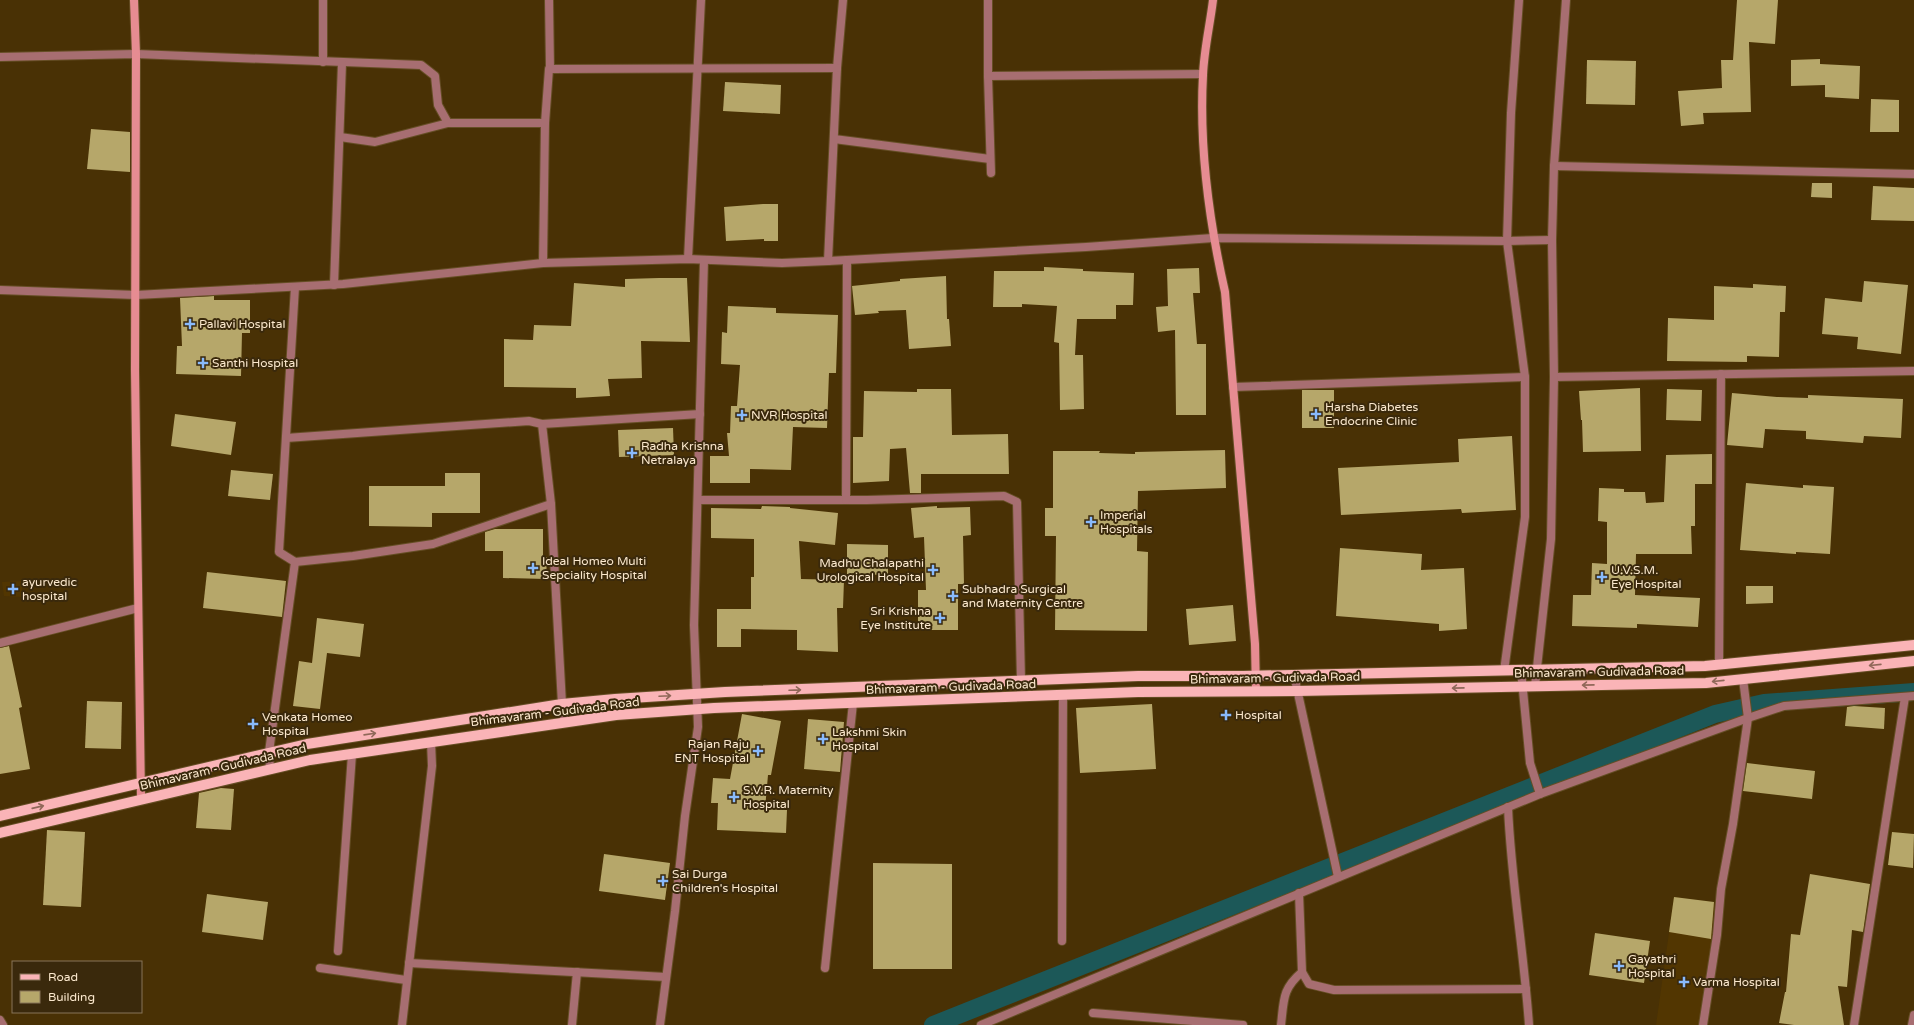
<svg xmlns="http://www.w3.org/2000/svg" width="1914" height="1025" font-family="'Varela Round',sans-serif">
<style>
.built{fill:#523601}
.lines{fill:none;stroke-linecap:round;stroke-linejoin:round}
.canal{stroke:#1c5858;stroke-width:18}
.building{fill:#b6a76a}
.street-casing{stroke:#654e25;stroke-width:10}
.secondary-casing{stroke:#654e25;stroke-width:10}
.primary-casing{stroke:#654e25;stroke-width:12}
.street{stroke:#a76e71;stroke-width:8}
.secondary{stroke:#e68c92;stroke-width:8}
.primary{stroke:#fab4b7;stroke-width:10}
.oneway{stroke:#906859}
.poi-dot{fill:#89bafc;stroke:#3a290c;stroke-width:1.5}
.labels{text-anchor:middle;stroke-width:4;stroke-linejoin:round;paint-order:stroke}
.poi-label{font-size:12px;fill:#fbe8cd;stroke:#3a290c;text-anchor:start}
.street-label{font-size:12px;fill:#fbe8cd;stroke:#3a290c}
</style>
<rect width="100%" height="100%" fill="#493105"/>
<g class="built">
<path d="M22 581V597L4 596 2 582Z"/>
<path d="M1674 897 1718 903 1701 1025H1656Z"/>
</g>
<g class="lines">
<path class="canal" d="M933 1025 1715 714 1764 703 1914 692"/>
</g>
<g class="building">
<path d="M1737 0H1778L1775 44 1749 42 1751 112 1703 113 1704 124 1681 126 1678 91 1722 88 1721 60H1733Z"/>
<path d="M1820 59V64L1860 66 1859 99 1825 97V85L1791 86V60Z"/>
<path d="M1587 60 1636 61 1635 105 1586 104Z"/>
<path d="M725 82 781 85 780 114 723 111Z"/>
<path d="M1871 99 1899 100V132H1870Z"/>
<path d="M91 129 130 132V172L87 169Z"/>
<path d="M1812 183H1832V198L1811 197Z"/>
<path d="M1873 186 1914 188V221L1871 220Z"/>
<path d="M763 204H778V241H764V239L726 241 724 207Z"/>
<path d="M1044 267 1083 269V271L1134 273 1133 305H1116V319H1077L1075 355H1083L1084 409 1060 410 1059 343 1054 342 1057 306 1022 304V307H993L994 271H1044Z"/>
<path d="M1199 268 1200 293H1193L1197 344H1206V415H1176L1175 330 1158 332 1156 307 1168 306 1167 269Z"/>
<path d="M946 276 947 319H949L951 346 909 349 906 310 878 311 879 313 855 315 852 286 900 281V279Z"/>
<path d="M659 278H687L690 342 641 341 642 378 608 379 610 396 576 398V388L504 387V339L533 340 534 325 571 326 574 283 625 287V279Z"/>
<path d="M1864 281 1908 285 1901 354 1857 349 1858 337 1822 334 1825 298 1862 302Z"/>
<path d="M1753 284 1786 286 1785 312H1780L1779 357 1747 356V362L1667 361 1668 318 1714 320V286L1753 288Z"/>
<path d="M214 296V300H250V333H242L241 376 176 374 177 346H182L180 298Z"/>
<path d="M728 306 776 308V313L838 315 836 373H829L827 428 793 427 791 470 750 469V483H710V456H729L727 433H730L731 406H737L740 365 721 364 722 332 727 333Z"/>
<path d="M1640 388 1641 451 1583 452 1582 420H1581L1579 391Z"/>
<path d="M917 389H951L952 435 1008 434 1009 474H921V493H910L906 448 890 449 889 481 853 483V437H863L864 391 917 392Z"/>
<path d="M1667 389 1702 390 1701 421 1666 420Z"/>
<rect x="1302" y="390" width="32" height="38"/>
<path d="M1732 393 1777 397 1808 398V395L1903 399 1901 438 1864 436 1863 443 1806 439V431L1765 429 1763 448 1727 445Z"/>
<path d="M175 414 236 422 231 455 171 446Z"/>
<path d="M673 428 674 455 619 457 618 430Z"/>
<path d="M1512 436 1516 510 1462 513 1461 509 1341 515 1338 468 1459 462 1458 439Z"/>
<path d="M1225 450 1226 488 1138 491 1137 551 1148 552 1147 631 1055 630 1056 536H1045V508H1053V451H1100L1099 453 1135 454V452Z"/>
<path d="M1712 454V484H1695V526H1691L1692 554H1636L1635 595 1700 598 1698 627 1637 624V628L1572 626 1573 595H1591L1592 563 1607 564V522L1598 521 1599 488 1624 489V492H1645L1646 503 1664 502 1666 455Z"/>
<path d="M231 470 273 474 270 500 228 496Z"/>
<path d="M445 473H480V513H432V527L369 526V486H445Z"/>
<path d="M1746 483 1803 488V485L1834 487 1830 554 1796 552V554L1740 550Z"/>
<path d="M762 506 790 507V508L838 513 835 545 799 541 801 579 844 580 843 608H837L838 652 797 650V630L741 629V647H717V609H751V577H754V539L711 538V508L761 509Z"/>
<path d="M937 506V508L970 507 971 535 963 536 964 584H958V630H918V590H926L924 537 914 538 911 508Z"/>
<path d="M495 529H543V557H547L546 579 503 578V551H485V532Z"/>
<path d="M847 544 888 545V575L847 574Z"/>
<path d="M1340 548 1422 554 1421 570 1464 568 1467 629 1439 631V624L1336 616Z"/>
<path d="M207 572 286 581 282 617 203 608Z"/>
<path d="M1746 586H1773V603L1746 604Z"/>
<path d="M1233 605 1236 641 1189 645 1186 609Z"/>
<path d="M317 618 364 624 360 657 327 653 320 709 293 706 299 661 312 663Z"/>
<path d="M9 646 22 707 19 708 30 769 0 774V648Z"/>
<path d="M87 701 122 702 121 749 85 748Z"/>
<path d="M1152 704 1156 769 1080 773 1076 708Z"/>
<path d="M1854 706 1885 708 1884 729 1845 726 1847 707Z"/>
<path d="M742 714 781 721 771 775H768L765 809 787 810 786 833 717 830 718 803H711L713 778 730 779Z"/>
<path d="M808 719 844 722 840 772 804 769Z"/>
<path d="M1747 763 1815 771 1812 799 1743 791Z"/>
<path d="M221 788 234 789 231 830 196 828 199 793Z"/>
<path d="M47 830 85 832 81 907 43 905Z"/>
<path d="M1892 832 1914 834 1913 868 1888 865Z"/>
<path d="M604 854 670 863 665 900 599 891Z"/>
<path d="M873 863 952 864V969H873Z"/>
<path d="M1810 874 1870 884 1863 932 1852 930 1847 987 1838 986 1844 1025H1794L1779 1023 1785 992H1786L1791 934 1800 935Z"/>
<path d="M207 894 268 902 263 940 202 932Z"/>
<path d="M1674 897 1714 902 1711 939 1669 932Z"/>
<path d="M1595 933 1650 941 1644 983 1589 975Z"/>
</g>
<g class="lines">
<defs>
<g id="street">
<path d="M549 0 550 69"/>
<path d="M988 0V76L991 173"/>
<path d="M0 57 136 54 421 65 435 76 438 105 448 123H545"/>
<path d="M323 62V0"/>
<path d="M988 76 1203 74"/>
<path d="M340 137 375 142 448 123"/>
<path d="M834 139 990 159"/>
<path d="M1554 166 1914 174"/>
<path d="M688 259 701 0"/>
<path d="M828 261 837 68 843 0"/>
<path d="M543 263 545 123 549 69 837 68"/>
<path d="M334 285 342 63"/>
<path d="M0 290 136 295 343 284 543 263 688 259 782 263 828 261 1086 247 1213 238 1507 241 1552 240"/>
<path d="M1554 377 1914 371"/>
<path d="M1233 387 1525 377"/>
<path d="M542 424 700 414"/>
<path d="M286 438 529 421 542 424 551 504 562 704 565 722"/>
<path d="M698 500H867L1004 496 1017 502 1021 681"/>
<path d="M846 500 847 260"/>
<path d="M295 562 353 556 433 544 551 504"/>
<path d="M0 643 138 608"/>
<path d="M1719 665 1721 374"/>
<path d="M1521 670 1530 763 1540 794"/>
<path d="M1504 671 1525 517V377L1507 241 1511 113 1519 0"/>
<path d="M1294 675 1338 877"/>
<path d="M1535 686 1551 539 1554 377 1552 240 1554 166 1566 0"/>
<path d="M270 770 269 752 295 562 279 552 295 287"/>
<path d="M1508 807C1511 880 1524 952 1529 1025"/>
<path d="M1299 893 1302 972 1309 984 1334 990 1526 989"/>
<path d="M1062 941 1063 696"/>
<path d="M338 951 352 754"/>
<path d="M409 963 666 977"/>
<path d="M320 968 406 980"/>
<path d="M825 968 853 703"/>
<path d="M1093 1013 1243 1025"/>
<path d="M0 1020 3 1025"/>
<path d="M402 1025 432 766 431 742"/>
<path d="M572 1025 577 972"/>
<path d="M660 1025 675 911 685 816 698 727 694 625 704 260"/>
<path d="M981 1025 1540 794 1748 718 1784 706 1914 696"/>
<path d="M1281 1025C1284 1000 1282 989 1302 972"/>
<path d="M1703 1025 1717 935 1721 889 1733 824 1748 718 1743 679"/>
<path d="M1854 1025 1905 697"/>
<path d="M1912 1025 1914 1015"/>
</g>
<g id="secondary">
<path d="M134 0 136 54 135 370 141 799"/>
<path d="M1213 0C1210 25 1204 50 1203 75 1199 148 1209 221 1225 292L1255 644 1256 692"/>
</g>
<g id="primary">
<path d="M0 816 307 744 562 704 615 699 725 692 1138 676H1243L1705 666 1914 645"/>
<path d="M0 833 310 760 616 715 714 708 1138 692 1297 691 1706 683 1914 661"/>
</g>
</defs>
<use href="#street" class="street-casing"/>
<use href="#secondary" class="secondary-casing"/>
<use href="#primary" class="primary-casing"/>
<use href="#street" class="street"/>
<use href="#secondary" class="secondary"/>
<use href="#primary" class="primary"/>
</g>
<defs><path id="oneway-shaft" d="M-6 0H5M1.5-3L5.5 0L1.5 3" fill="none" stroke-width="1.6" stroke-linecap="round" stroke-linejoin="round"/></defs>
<g class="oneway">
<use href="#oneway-shaft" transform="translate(1875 665) rotate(174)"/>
<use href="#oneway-shaft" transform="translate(1718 681) rotate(174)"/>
<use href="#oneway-shaft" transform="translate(1588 685) rotate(179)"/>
<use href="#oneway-shaft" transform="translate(1458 688) rotate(179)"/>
<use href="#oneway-shaft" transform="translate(795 690) rotate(-2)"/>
<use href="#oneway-shaft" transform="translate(665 696) rotate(-3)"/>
<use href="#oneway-shaft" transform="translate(370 734) rotate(-8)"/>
<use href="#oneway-shaft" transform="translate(38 807) rotate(-13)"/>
</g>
<g class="poi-dot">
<path d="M188 318h4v4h4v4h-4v4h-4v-4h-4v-4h4z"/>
<path d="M201 357h4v4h4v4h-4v4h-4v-4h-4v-4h4z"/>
<path d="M1314 408h4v4h4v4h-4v4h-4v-4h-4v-4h4z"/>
<path d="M740 409h4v4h4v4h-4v4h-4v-4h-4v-4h4z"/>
<path d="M630 447h4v4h4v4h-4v4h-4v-4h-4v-4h4z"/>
<path d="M1089 516h4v4h4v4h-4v4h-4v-4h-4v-4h4z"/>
<path d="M531 562h4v4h4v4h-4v4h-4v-4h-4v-4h4z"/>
<path d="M931 564h4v4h4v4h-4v4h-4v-4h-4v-4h4z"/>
<path d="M1600 571h4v4h4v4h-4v4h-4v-4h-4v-4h4z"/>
<path d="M11 583h4v4h4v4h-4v4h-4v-4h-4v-4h4z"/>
<path d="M951 590h4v4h4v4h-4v4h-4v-4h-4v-4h4z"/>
<path d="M938 612h4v4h4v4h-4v4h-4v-4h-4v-4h4z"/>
<path d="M1224 709h4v4h4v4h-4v4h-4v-4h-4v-4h4z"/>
<path d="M251 718h4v4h4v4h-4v4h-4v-4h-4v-4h4z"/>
<path d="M821 733h4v4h4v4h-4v4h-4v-4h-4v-4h4z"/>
<path d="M756 745h4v4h4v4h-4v4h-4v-4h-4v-4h4z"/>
<path d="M732 791h4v4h4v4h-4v4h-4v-4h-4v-4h4z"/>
<path d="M661 875h4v4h4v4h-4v4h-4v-4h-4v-4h4z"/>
<path d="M1617 960h4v4h4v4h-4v4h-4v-4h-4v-4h4z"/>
<path d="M1682 976h4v4h4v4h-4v4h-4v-4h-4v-4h4z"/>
</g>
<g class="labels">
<g class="poi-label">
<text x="199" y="328">Pallavi Hospital</text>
<text x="212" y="367">Santhi Hospital</text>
<text x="1325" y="411">Harsha Diabetes<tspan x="1325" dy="14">Endocrine Clinic</tspan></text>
<text x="751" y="419">NVR Hospital</text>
<text x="641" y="450">Radha Krishna<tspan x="641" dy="14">Netralaya</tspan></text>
<text x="1100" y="519">Imperial<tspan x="1100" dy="14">Hospitals</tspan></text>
<text x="542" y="565">Ideal Homeo Multi<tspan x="542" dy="14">Sepciality Hospital</tspan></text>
<text x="924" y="567" text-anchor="end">Madhu Chalapathi<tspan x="924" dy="14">Urological Hospital</tspan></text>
<text x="1611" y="574">U.V.S.M.<tspan x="1611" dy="14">Eye Hospital</tspan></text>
<text x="22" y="586">ayurvedic<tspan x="22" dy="14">hospital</tspan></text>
<text x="962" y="593">Subhadra Surgical<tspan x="962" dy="14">and Maternity Centre</tspan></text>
<text x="931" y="615" text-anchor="end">Sri Krishna<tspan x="931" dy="14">Eye Institute</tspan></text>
<text x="1235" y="719">Hospital</text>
<text x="262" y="721">Venkata Homeo<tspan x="262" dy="14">Hospital</tspan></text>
<text x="832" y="736">Lakshmi Skin<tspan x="832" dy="14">Hospital</tspan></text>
<text x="749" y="748" text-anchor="end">Rajan Raju<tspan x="749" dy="14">ENT Hospital</tspan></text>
<text x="743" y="794">S.V.R. Maternity<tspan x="743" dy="14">Hospital</tspan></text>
<text x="672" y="878">Sai Durga<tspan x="672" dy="14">Children's Hospital</tspan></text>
<text x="1628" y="963">Gayathri<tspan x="1628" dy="14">Hospital</tspan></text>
<text x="1693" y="986">Varma Hospital</text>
</g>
<g class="street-label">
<text transform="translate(1599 672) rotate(-1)" y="4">Bhimavaram - Gudivada Road</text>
<text transform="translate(1275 678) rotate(-1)" y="4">Bhimavaram - Gudivada Road</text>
<text transform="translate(951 687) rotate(-2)" y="4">Bhimavaram - Gudivada Road</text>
<text transform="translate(555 712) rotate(-7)" y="4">Bhimavaram - Gudivada Road</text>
<text transform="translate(223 767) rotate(-13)" y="4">Bhimavaram - Gudivada Road</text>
</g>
</g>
<rect x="12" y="961" width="130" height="52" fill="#3a290c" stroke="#877559"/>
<rect x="20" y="974" width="20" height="6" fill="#fab4b7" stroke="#877559"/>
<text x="48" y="981" font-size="12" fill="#fbe8cd">Road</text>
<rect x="20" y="991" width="20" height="12" fill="#b6a76a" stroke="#877559"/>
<text x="48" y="1001" font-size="12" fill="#fbe8cd">Building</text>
</svg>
